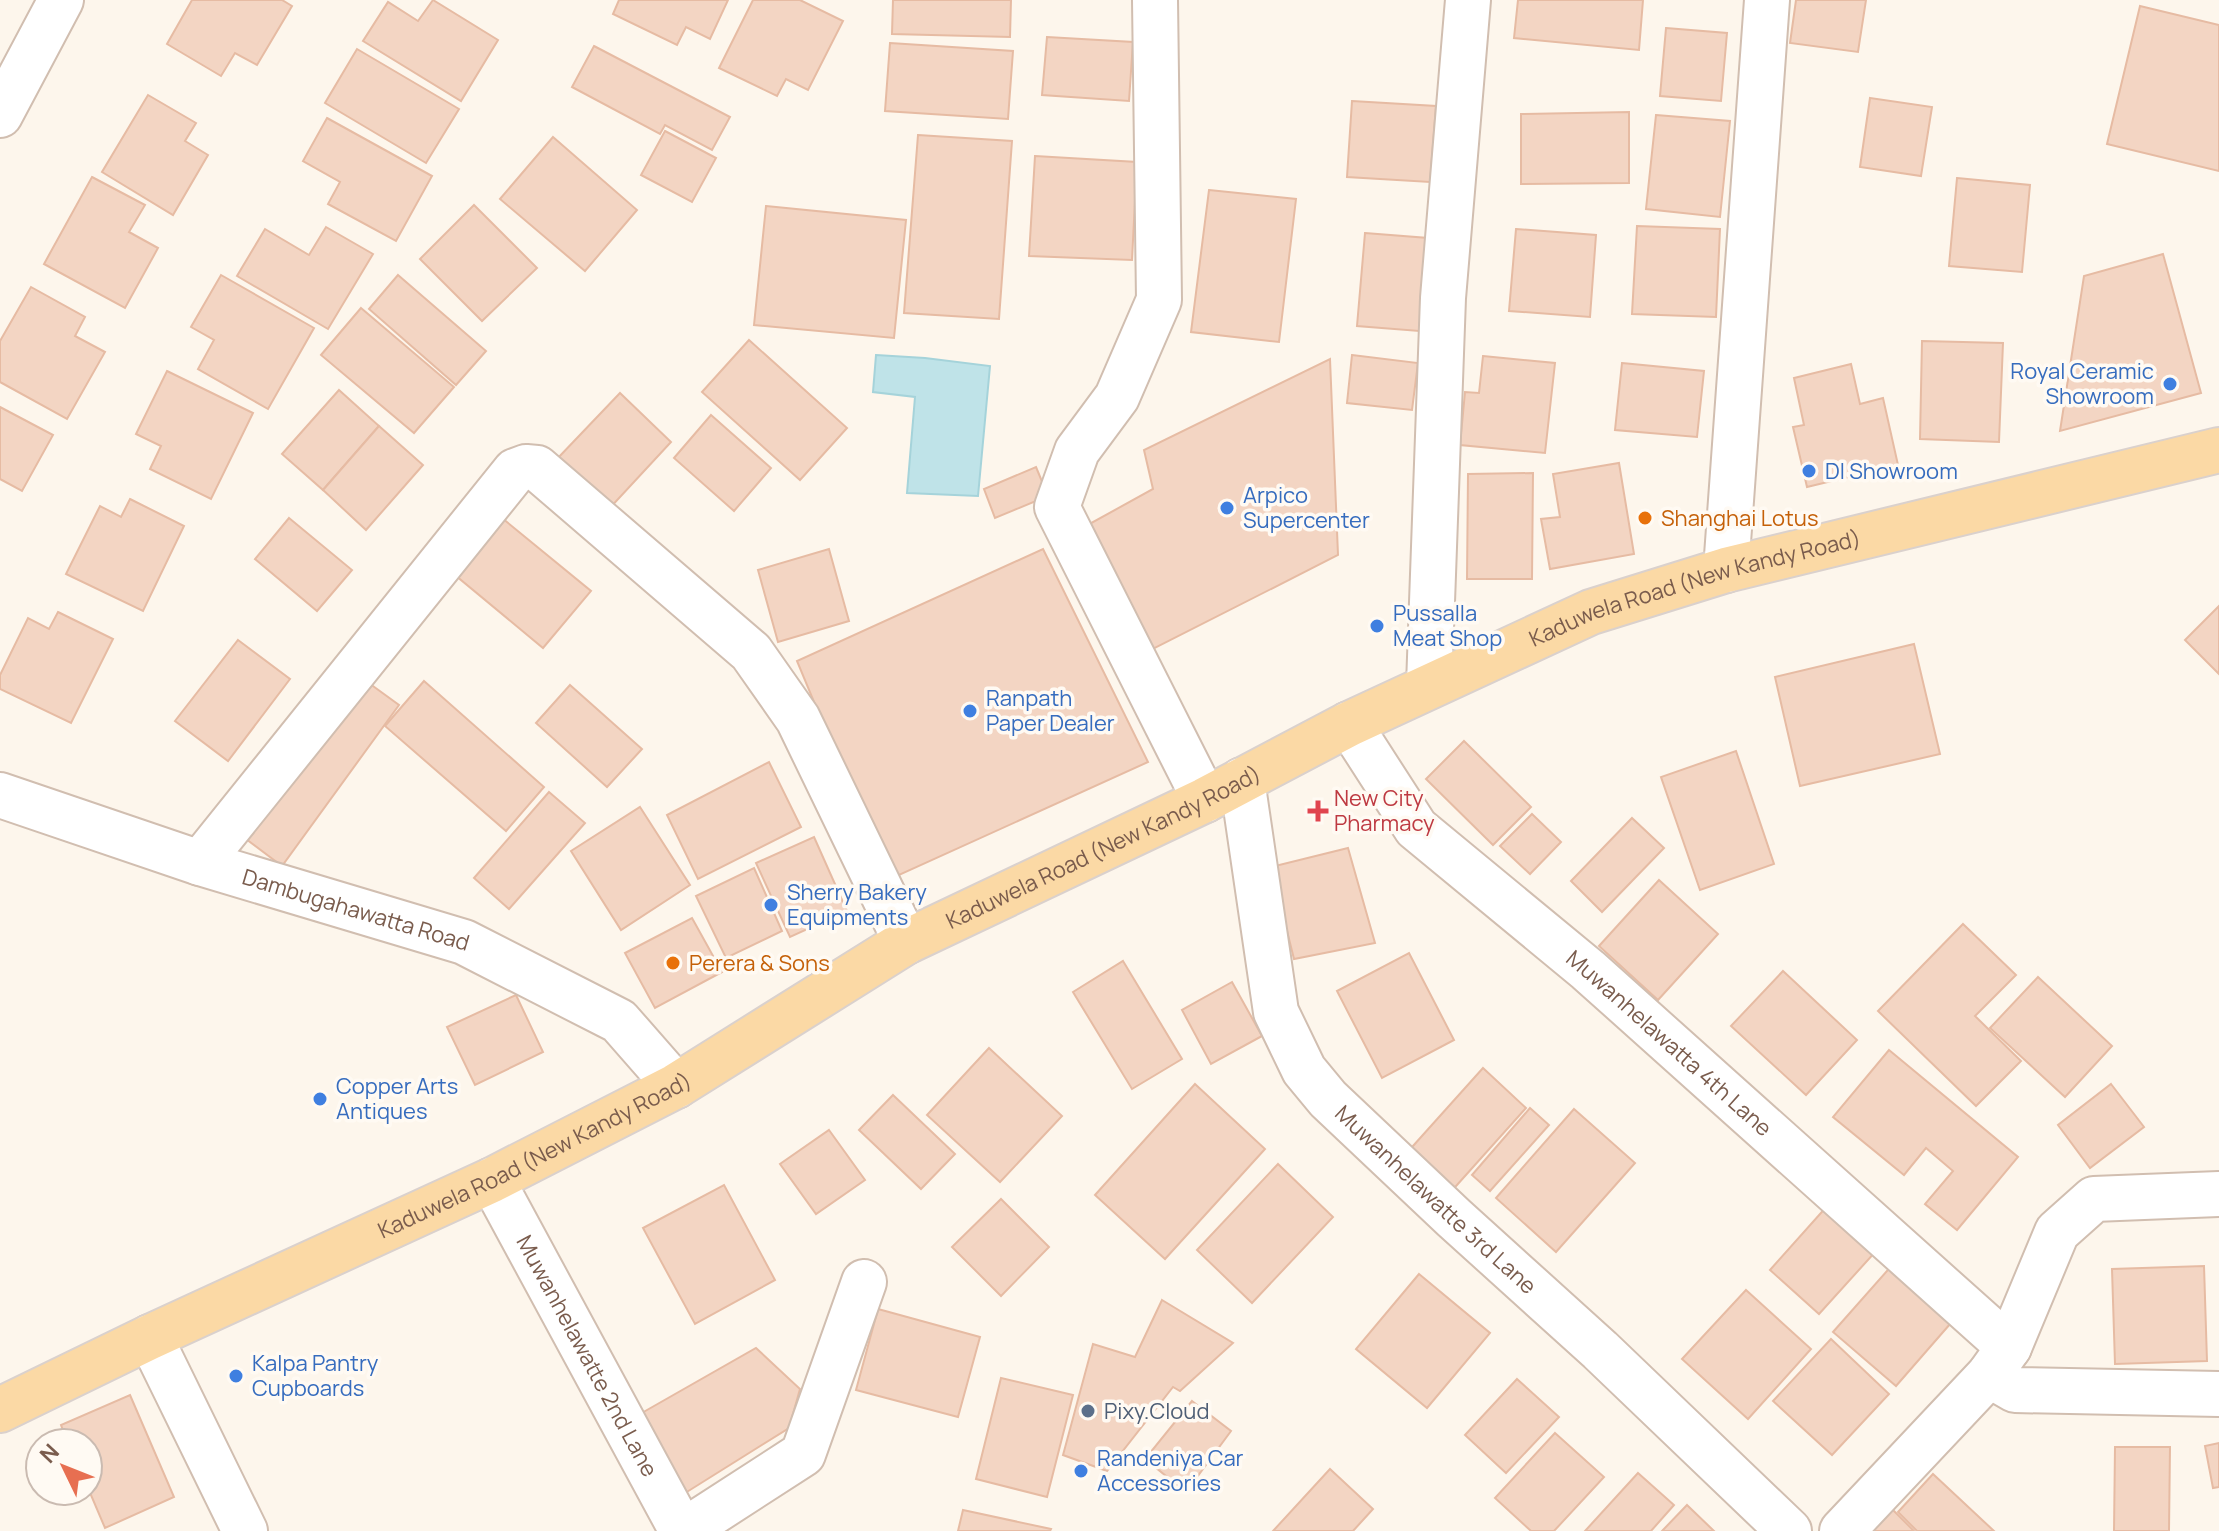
<svg xmlns="http://www.w3.org/2000/svg" width="2219" height="1531" font-family="Manrope,sans-serif">
<style>
.water{fill:#bfe3e8;stroke:#a5d3da;stroke-width:2}
.building{fill:#f3d5c3;stroke:#e6bba3;stroke-width:2}
.lines{fill:none;stroke-linecap:round;stroke-linejoin:round}
.minor-casing{stroke:#d1beb0;stroke-width:48}
.primary-casing{stroke:#dad1cd;stroke-width:48}
.minor{stroke:#fff;stroke-width:44}
.primary{stroke:#fbd9a5;stroke-width:44}
.shop-dot{fill:#3f7fe0;stroke:#fffaf3;stroke-width:3}
.food-dot{fill:#e8710a;stroke:#fffaf3;stroke-width:3}
.health-dot{fill:#e0444e;stroke:#fffaf3;stroke-width:3}
.service-dot{fill:#5c6f8a;stroke:#fffaf3;stroke-width:3}
.labels{text-anchor:middle;stroke-width:7;stroke-linejoin:round;paint-order:stroke}
.shop-label{font-size:22px;fill:#366cbe;stroke:#fffaf3;text-anchor:start}
.food-label{font-size:22px;fill:#c56008;stroke:#fffaf3;text-anchor:start}
.street-label{font-size:22px;fill:#7a5c4d;stroke:#fffaf3}
.health-label{font-size:22px;fill:#be3a42;stroke:#fffaf3;text-anchor:start}
.service-label{font-size:22px;fill:#4e5e75;stroke:#fffaf3;text-anchor:start}
</style>
<rect width="100%" height="100%" fill="#fdf6ec"/>
<path class="water" d="M876 355 925 358 990 366 978 496 907 493 915 397 873 392Z"/>
<g class="building">
<path d="M192 0H282L292 6 257 65 235 53 221 76 167 44Z"/>
<path d="M433 0 498 40 461 101 363 41 388 2 418 21Z"/>
<path d="M619 0H728L710 39 686 27 677 45 613 14Z"/>
<path d="M753 0H800L843 21 808 90 786 79 777 96 719 68Z"/>
<path d="M893 0H1011L1010 37 892 34Z"/>
<path d="M1518 0H1643L1639 50 1514 38Z"/>
<path d="M1796 0H1866L1858 52 1790 43Z"/>
<path d="M2140 6 2219 25V171L2107 144Z"/>
<path d="M1666 28 1727 33 1721 101 1660 96Z"/>
<path d="M1047 37 1133 42 1129 101 1042 95Z"/>
<path d="M890 43 1013 51 1008 119 885 111Z"/>
<path d="M594 46 730 117 712 150 665 125 660 134 572 87Z"/>
<path d="M357 49 459 109 426 163 325 103Z"/>
<path d="M148 95 196 123 185 141 208 155 173 215 102 172Z"/>
<path d="M1870 98 1932 107 1921 176 1860 167Z"/>
<path d="M1352 101 1436 106 1430 182 1347 177Z"/>
<path d="M1629 112V183L1521 184V114Z"/>
<path d="M1656 115 1730 121 1720 217 1646 209Z"/>
<path d="M327 118 432 176 396 241 328 204 340 182 303 161Z"/>
<path d="M665 131 716 158 692 202 641 175Z"/>
<path d="M918 135 1012 141 999 319 904 313Z"/>
<path d="M553 137 637 210 585 271 500 199Z"/>
<path d="M1035 156 1137 162 1132 260 1029 256Z"/>
<path d="M92 177 145 205 129 232 158 248 125 308 44 264Z"/>
<path d="M1957 178 2030 185 2022 272 1949 266Z"/>
<path d="M1209 190 1296 199 1279 342 1191 332Z"/>
<path d="M474 205 537 268 482 321 420 259Z"/>
<path d="M766 206 906 220 894 338 754 325Z"/>
<path d="M1637 226 1720 229 1716 317 1632 314Z"/>
<path d="M326 227 373 254 328 329 237 276 265 229 309 255Z"/>
<path d="M1516 229 1596 235 1590 317 1509 311Z"/>
<path d="M1365 233 1428 238 1419 331 1357 326Z"/>
<path d="M2163 254 2201 393 2060 431 2084 276Z"/>
<path d="M221 275 314 328 268 409 198 369 214 340 191 327Z"/>
<path d="M398 275 486 351 456 385 369 309Z"/>
<path d="M31 287 85 317 75 336 105 352 67 419 0 382V341Z"/>
<path d="M361 308 454 387 414 433 321 355Z"/>
<path d="M749 340 847 428 800 480 702 392Z"/>
<path d="M1922 341 2003 343 1999 442 1920 439Z"/>
<path d="M1352 355 1418 363 1412 410 1347 403Z"/>
<path d="M1483 356 1555 363 1545 453 1460 445 1465 392 1479 393Z"/>
<path d="M1330 359 1338 555 1141 655 1084 527 1153 489 1144 450Z"/>
<path d="M1622 363 1704 371 1697 437 1615 430Z"/>
<path d="M1851 364 1860 404 1883 398 1898 465 1807 487 1793 427 1804 425 1794 378Z"/>
<path d="M167 371 253 413 211 499 150 469 161 446 136 434Z"/>
<path d="M339 390 379 426 323 490 282 454Z"/>
<path d="M620 393 671 442 608 510 556 460Z"/>
<path d="M0 407 53 435 22 491 0 479Z"/>
<path d="M711 415 771 468 734 511 674 458Z"/>
<path d="M379 426 423 465 366 530 323 490Z"/>
<path d="M1619 463 1634 554 1550 569 1541 519 1560 517 1553 474Z"/>
<path d="M1036 467 1048 496 995 518 984 489Z"/>
<path d="M1533 473 1532 579H1467L1468 474Z"/>
<path d="M130 499 184 526 143 611 66 574 100 506 121 517Z"/>
<path d="M289 518 352 570 317 611 255 559Z"/>
<path d="M502 518 591 591 543 648 455 575Z"/>
<path d="M829 549 849 621 778 642 758 570Z"/>
<path d="M1043 549 1148 762 888 880 797 661Z"/>
<path d="M2219 606V674L2185 640Z"/>
<path d="M58 612 113 639 71 723 0 689V675L28 618 49 629Z"/>
<path d="M238 640 290 679 228 761 175 721Z"/>
<path d="M1914 644 1940 754 1800 786 1775 677Z"/>
<path d="M355 673 399 705 282 866 238 833Z"/>
<path d="M424 681 544 787 506 831 385 726Z"/>
<path d="M570 685 642 749 607 787 536 723Z"/>
<path d="M1464 741 1531 807 1493 845 1426 779Z"/>
<path d="M1736 751 1774 864 1700 890 1661 777Z"/>
<path d="M769 762 801 827 698 879 667 815Z"/>
<path d="M549 792 585 823 509 909 474 878Z"/>
<path d="M640 807 690 885 621 930 571 851Z"/>
<path d="M1532 814 1561 842 1530 874 1500 846Z"/>
<path d="M1632 818 1664 848 1602 912 1571 881Z"/>
<path d="M814 837 847 911 790 937 756 863Z"/>
<path d="M1348 848 1375 943 1294 959 1271 867Z"/>
<path d="M754 868 782 931 726 958 696 896Z"/>
<path d="M1659 880 1718 934 1658 1000 1599 946Z"/>
<path d="M692 918 722 972 655 1008 625 953Z"/>
<path d="M1963 924 2016 975 1975 1016 2021 1061 1976 1106 1878 1011Z"/>
<path d="M1409 953 1454 1040 1382 1078 1337 991Z"/>
<path d="M1123 961 1182 1059 1132 1089 1073 992Z"/>
<path d="M1783 971 1857 1040 1806 1095 1731 1026Z"/>
<path d="M2038 977 2112 1046 2065 1097 1990 1028Z"/>
<path d="M1232 982 1262 1036 1211 1064 1182 1010Z"/>
<path d="M516 995 543 1052 475 1085 447 1027Z"/>
<path d="M989 1048 1062 1116 1000 1182 927 1115Z"/>
<path d="M1889 1050 2018 1157 1957 1230 1925 1204 1953 1171 1926 1148 1904 1175 1833 1117Z"/>
<path d="M1483 1068 1526 1108 1448 1195 1404 1156Z"/>
<path d="M1195 1084 1265 1149 1165 1259 1095 1195Z"/>
<path d="M2111 1084 2144 1127 2090 1168 2058 1125Z"/>
<path d="M893 1095 955 1154 921 1189 859 1130Z"/>
<path d="M1530 1108 1549 1125 1490 1191 1472 1175Z"/>
<path d="M1574 1109 1635 1163 1556 1252 1496 1198Z"/>
<path d="M829 1130 865 1180 816 1214 780 1164Z"/>
<path d="M1278 1164 1333 1217 1252 1303 1197 1250Z"/>
<path d="M724 1185 775 1280 695 1324 643 1228Z"/>
<path d="M1837 1195 1886 1240 1819 1314 1770 1270Z"/>
<path d="M1001 1199 1049 1247 1001 1296 952 1247Z"/>
<path d="M1902 1254 1964 1308 1896 1386 1833 1332Z"/>
<path d="M2204 1266 2207 1361 2115 1364 2112 1269Z"/>
<path d="M1419 1274 1490 1333 1427 1408 1356 1349Z"/>
<path d="M1746 1290 1811 1349 1748 1419 1682 1359Z"/>
<path d="M1162 1300 1233 1343 1180 1391 1173 1387 1107 1471 1063 1455 1093 1344 1135 1357Z"/>
<path d="M878 1309 980 1337 958 1417 856 1390Z"/>
<path d="M1831 1339 1889 1394 1832 1455 1773 1401Z"/>
<path d="M756 1348 800 1389 789 1428 682 1495 633 1418Z"/>
<path d="M1001 1378 1073 1395 1047 1497 976 1479Z"/>
<path d="M1517 1379 1559 1417 1506 1473 1465 1435Z"/>
<path d="M130 1395 174 1497 105 1528 88 1488V1443H68L61 1425Z"/>
<path d="M1192 1401 1231 1431 1186 1492 1145 1459Z"/>
<path d="M1555 1433 1604 1477 1554 1531H1531L1495 1498Z"/>
<path d="M2219 1443V1487L2213 1488 2205 1446Z"/>
<path d="M2115 1447H2170L2169 1531H2114Z"/>
<path d="M1330 1469 1373 1509 1353 1531H1273Z"/>
<path d="M1638 1473 1674 1505 1651 1531H1585Z"/>
<path d="M1933 1474 1994 1531H1917L1898 1512Z"/>
<path d="M1881 1498 1914 1531H1848Z"/>
<path d="M1687 1505 1714 1531H1662Z"/>
<path d="M963 1510 1051 1529 1050 1531H958Z"/>
</g>
<g class="lines">
<defs>
<g id="minor">
<path d="M1155 0 1159 300 1117 397 1077 451 1057 507 1205 800"/>
<path d="M0 115 61 0"/>
<path d="M1726 570 1767 0"/>
<path d="M1429 685 1443 298 1468 0"/>
<path id="s1" d="M1349 724 1416 828 1588 970 2009 1347"/>
<path id="s2" d="M1242 780 1276 1012 1304 1070 1328 1099 1454 1218 1600 1350 1789 1531"/>
<path id="s3" d="M0 795 200 863 464 942 619 1021 676 1086"/>
<path d="M200 863 515 471 526 467 537 468 751 652 798 719 906 942"/>
<path id="s4" d="M492 1180 682 1531"/>
<path d="M150 1337 245 1531"/>
<path d="M1989 1375 2015 1390 2219 1394"/>
<path d="M684 1531 803 1454 864 1282"/>
<path d="M1842 1531 1989 1375 2009 1347 2057 1232 2094 1199 2219 1194"/>
</g>
<g id="primary">
<path id="s5" d="M0 1410 150 1337 492 1180 676 1086 906 942 1205 800 1349 724 1591 612 1726 570 2219 450"/>
</g>
</defs>
<use href="#minor" class="minor-casing"/>
<use href="#primary" class="primary-casing"/>
<use href="#minor" class="minor"/>
<use href="#primary" class="primary"/>
</g>
<g class="shop-dot">
<circle cx="2170" cy="384" r="8"/>
<circle cx="1809" cy="471" r="8"/>
<circle cx="1227" cy="508" r="8"/>
<circle cx="1377" cy="626" r="8"/>
<circle cx="970" cy="711" r="8"/>
<circle cx="771" cy="905" r="8"/>
<circle cx="320" cy="1099" r="8"/>
<circle cx="236" cy="1376" r="8"/>
<circle cx="1081" cy="1471" r="8"/>
</g>
<g class="food-dot">
<circle cx="1645" cy="518" r="8"/>
<circle cx="673" cy="963" r="8"/>
</g>
<path class="health-dot" d="M1314 799h8v8h8v8h-8v8h-8v-8h-8v-8h8z"/>
<circle class="service-dot" cx="1088" cy="1411" r="8"/>
<g class="labels">
<g class="shop-label">
<text x="2154" y="379" text-anchor="end">Royal Ceramic<tspan x="2154" dy="25">Showroom</tspan></text>
<text x="1825" y="479">DI Showroom</text>
<text x="1243" y="503">Arpico<tspan x="1243" dy="25">Supercenter</tspan></text>
<text x="1393" y="621">Pussalla<tspan x="1393" dy="25">Meat Shop</tspan></text>
<text x="986" y="706">Ranpath<tspan x="986" dy="25">Paper Dealer</tspan></text>
<text x="787" y="900">Sherry Bakery<tspan x="787" dy="25">Equipments</tspan></text>
<text x="336" y="1094">Copper Arts<tspan x="336" dy="25">Antiques</tspan></text>
<text x="252" y="1371">Kalpa Pantry<tspan x="252" dy="25">Cupboards</tspan></text>
<text x="1097" y="1466">Randeniya Car<tspan x="1097" dy="25">Accessories</tspan></text>
</g>
<g class="food-label">
<text x="1661" y="526">Shanghai Lotus</text>
<text x="689" y="971">Perera &amp; Sons</text>
</g>
<g class="street-label">
<text dy="8" stroke="none"><textPath href="#s5" startOffset="1888">Kaduwela Road (New Kandy Road)</textPath></text>
<text dy="8" stroke="none"><textPath href="#s5" startOffset="1240">Kaduwela Road (New Kandy Road)</textPath></text>
<text dy="8" stroke="none"><textPath href="#s3" startOffset="374">Dambugahawatta Road</textPath></text>
<text dy="8" stroke="none"><textPath href="#s1" startOffset="456">Muwanhelawatta 4th Lane</textPath></text>
<text dy="8" stroke="none"><textPath href="#s5" startOffset="592">Kaduwela Road (New Kandy Road)</textPath></text>
<text dy="8" stroke="none"><textPath href="#s2" startOffset="484">Muwanhelawatte 3rd Lane</textPath></text>
<text dy="8" stroke="none"><textPath href="#s4" startOffset="200">Muwanhelawatte 2nd Lane</textPath></text>
</g>
<g class="health-label">
<text x="1334" y="806">New City<tspan x="1334" dy="25">Pharmacy</tspan></text>
</g>
<g class="service-label">
<text x="1104" y="1419">Pixy.Cloud</text>
</g>
</g>
<g transform="translate(64 1467) rotate(313)"><circle r="38" fill="#fffaf3" stroke="#cabbb1" stroke-width="2"/>
<path d="M0-6L14 30L0 20L-14 30Z" fill="#e76f51"/>
<text y="-12" font-size="22" font-weight="bold" text-anchor="middle" fill="#7a5c4d">N</text>
</g>
</svg>
